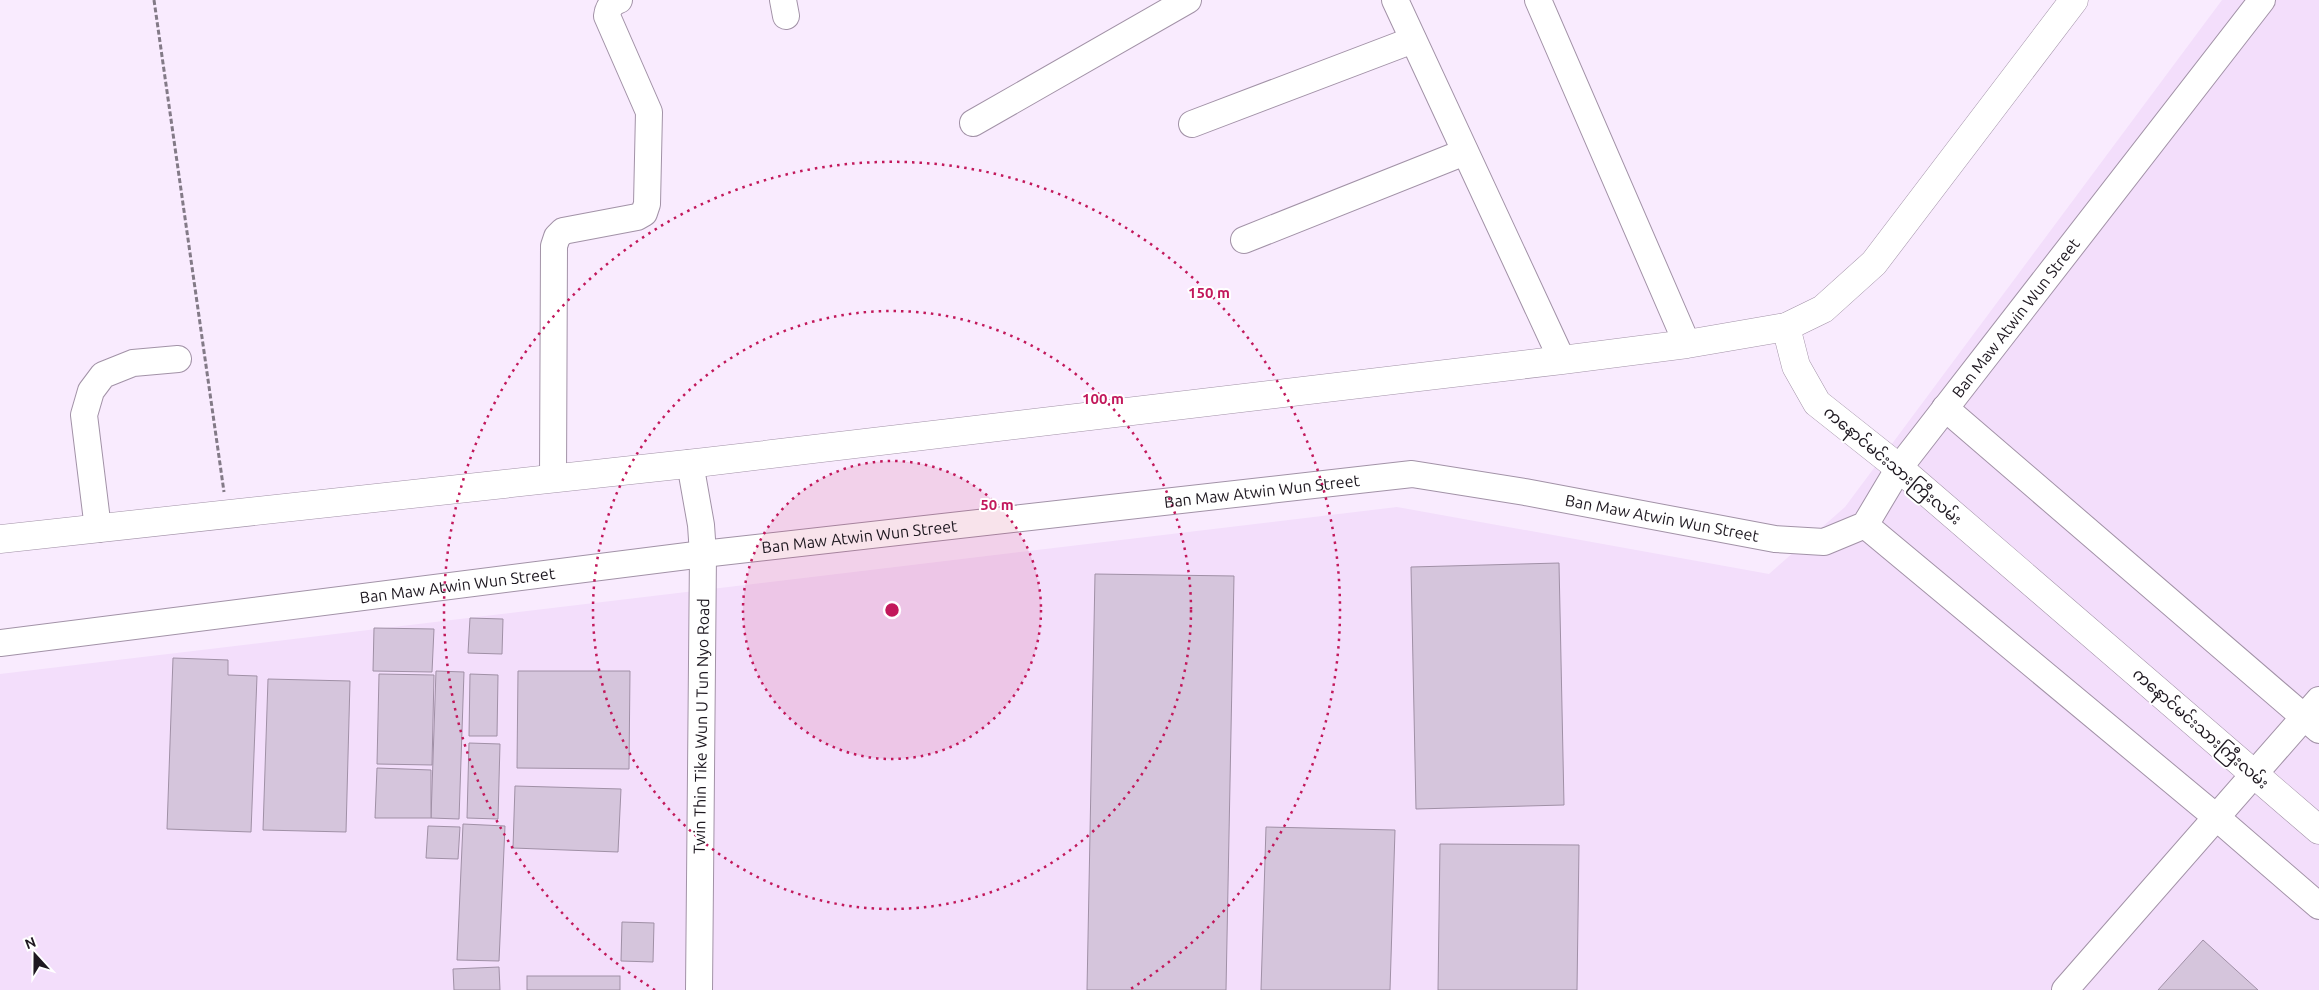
<svg xmlns="http://www.w3.org/2000/svg" width="2319" height="990" font-family="Ubuntu,'Noto Sans Myanmar',sans-serif">
<style>
.built{fill:#f3defb}
.building{fill:#d5c5dc;stroke:#a090a6}
.lines{fill:none;stroke-linecap:round;stroke-linejoin:round}
.minor-casing{stroke:#a292a7;stroke-width:28}
.major-casing{stroke:#a292a7;stroke-width:29}
.path{stroke:#837a87;stroke-width:3;stroke-dasharray:5 2.5;stroke-linecap:butt}
.minor{stroke:#fff;stroke-width:26}
.major{stroke:#fff;stroke-width:28}
.ring{fill:none;stroke:#c2185b;stroke-width:2.5;stroke-dasharray:2.5 5}
.labels{text-anchor:middle;stroke-width:4;stroke-linejoin:round;paint-order:stroke}
.street-label{font-size:16px;fill:#1e1820;stroke:#fff}
.centre{fill:#c2185b;stroke:#fff;stroke-width:2.5}
.ring-label{font-size:15px;text-anchor:middle;font-weight:bold;fill:#c2185b;stroke:#fff;stroke-width:4;stroke-linejoin:round;paint-order:stroke}
</style>
<rect width="100%" height="100%" fill="#f9ebfe"/>
<path class="built" d="M2222 0H2319V990H0V674L1397 507 1769 574 1845 507Z"/>
<g class="building">
<path d="M1559 563 1564 805 1416 809 1411 567Z"/>
<path d="M1095 574 1234 576 1226 990H1087Z"/>
<path d="M470 618 503 619 502 654 468 653Z"/>
<path d="M374 628 434 629 432 672 373 671Z"/>
<path d="M173 658 228 660V675L257 676 251 832 167 829Z"/>
<path d="M436 671 464 672 459 819 431 818Z"/>
<path d="M518 671H630L629 769 517 768Z"/>
<path d="M379 674 434 675 432 765 377 764Z"/>
<path d="M470 674 498 675 497 736H469Z"/>
<path d="M268 679 350 681 346 832 263 830Z"/>
<path d="M469 743 500 744 498 819 467 818Z"/>
<path d="M377 768 431 770V818H375Z"/>
<path d="M515 786 621 789 618 852 513 848Z"/>
<path d="M463 824 505 826 499 961 457 960Z"/>
<path d="M428 826 460 827 458 859 426 858Z"/>
<path d="M1266 827 1395 830 1390 990H1261Z"/>
<path d="M1440 844 1579 845 1577 990H1438Z"/>
<path d="M622 922 654 923 653 962 621 961Z"/>
<path d="M2203 940 2258 990H2158Z"/>
<path d="M499 967 500 990H454L453 969Z"/>
<rect x="527" y="976" width="93" height="14"/>
</g>
<g class="lines">
<defs>
<g id="minor">
<path d="M783 0 786 16"/>
<path d="M1395 0 1562 360"/>
<path d="M1538 0 1687 344"/>
<path d="M973 123 1188 0"/>
<path d="M1192 124 1413 40"/>
<path d="M1244 240 1465 152"/>
<path d="M1945 408 2319 730"/>
<path d="M690 463 701 525 703 554 699 990"/>
<path d="M553 478 554 246 557 237 563 231 637 217 644 213 647 204 649 112 607 16C608 8 611 3 619 0"/>
<path d="M1865 525 2216 817 2319 906"/>
<path d="M98 529 84 415 91 391 103 375 133 363 178 359"/>
<path id="s1" d="M0 643 703 554 1412 474 1525 492 1775 539 1824 542 1865 525 1899 468 2262 0"/>
<path d="M2065 990 2319 700"/>
</g>
<g id="major">
<path d="M1786 327 1796 366 1817 403 1899 468 2319 830"/>
<path d="M0 539 705 462 1562 360 1687 344 1786 327 1823 309 1874 263 2074 0"/>
</g>
</defs>
<use href="#minor" class="minor-casing"/>
<use href="#major" class="major-casing"/>
<path class="path" d="M154 0 224 492"/>
<use href="#minor" class="minor"/>
<use href="#major" class="major"/>
</g>
<circle cx="892" cy="610" r="149" fill="#c2185b" fill-opacity=".12"/>
<g class="ring">
<circle cx="892" cy="610" r="149"/>
<circle cx="892" cy="610" r="299"/>
<path d="M655 990A448 448 0 1 1 1129 990"/>
</g>
<g class="labels">
<g class="street-label">
<text dy="6" stroke="none"><textPath href="#s1" startOffset="2141">Ban Maw Atwin Wun Street</textPath></text>
<text transform="translate(1893 465) rotate(40)" y="6">ကနောင်မင်းသားကြီးလမ်း</text>
<text dy="6" stroke="none"><textPath href="#s1" startOffset="1271">Ban Maw Atwin Wun Street</textPath></text>
<text dy="6" stroke="none"><textPath href="#s1" startOffset="1676">Ban Maw Atwin Wun Street</textPath></text>
<text dy="6" stroke="none"><textPath href="#s1" startOffset="866">Ban Maw Atwin Wun Street</textPath></text>
<text dy="6" stroke="none"><textPath href="#s1" startOffset="461">Ban Maw Atwin Wun Street</textPath></text>
<text transform="translate(701 726) rotate(-89)" y="6">Twin Thin Tike Wun U Tun Nyo Road</text>
<text transform="translate(2201 728) rotate(41)" y="6">ကနောင်မင်းသားကြီးလမ်း</text>
</g>
</g>
<circle cx="892" cy="610" r="8" class="centre"/>
<g class="ring-label">
<text x="1209" y="298">150 m</text>
<text x="1103" y="404">100 m</text>
<text x="997" y="510">50 m</text>
</g>
<g transform="translate(35 955) rotate(339)" stroke="#ffffff" stroke-width="4" paint-order="stroke">
<path d="M0-4L9 19L0 12L-9 19Z" fill="#1e1820"/>
<text y="-8" font-size="14" font-weight="bold" text-anchor="middle" fill="#1e1820">N</text>
</g>
</svg>
